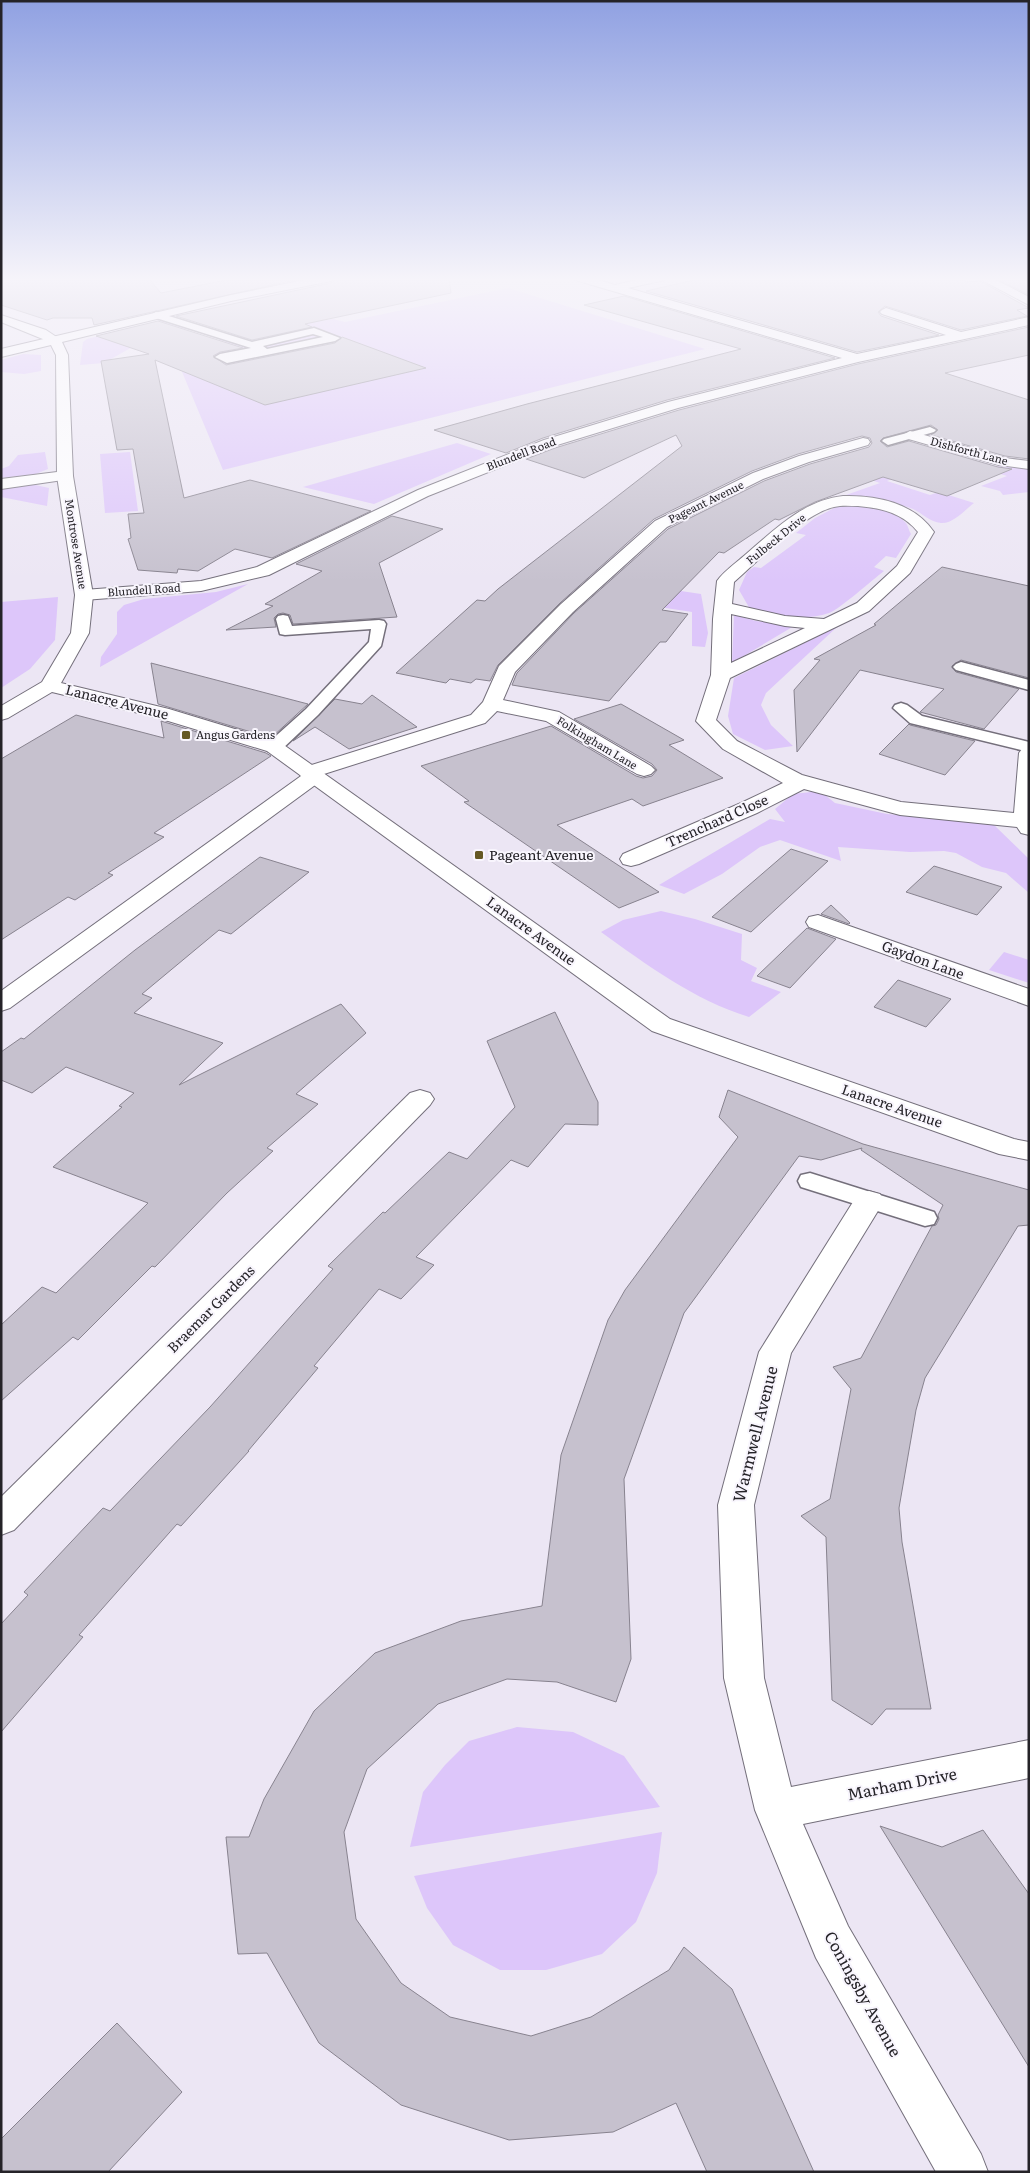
<svg xmlns="http://www.w3.org/2000/svg" width="1030" height="2173" font-family="Literata,serif">
<style>
.green{fill:#ddc6fa}
.building{fill:#c6c1ce;stroke:#88838f}
.lines{fill:none;stroke-linecap:round;stroke-linejoin:round}
.lane-casing{stroke:#746f7b;stroke-width:3}
.street-casing{stroke:#746f7b;stroke-width:2}
.secondary-casing{stroke:#746f7b;stroke-width:2}
.lane{fill:#fff;fill-rule:evenodd}
.street{fill:#fff;fill-rule:evenodd}
.secondary{fill:#fff;fill-rule:evenodd}
.poi-dot{fill:#655824;stroke:#f8f5fd;stroke-width:2}
.labels{text-anchor:middle;stroke-width:4;stroke-linejoin:round;paint-order:stroke}
.far-street-label{font-size:11px;fill:#252328;stroke:#f8f5fd}
.far-poi-label{font-size:11px;fill:#252328;stroke:#f8f5fd;text-anchor:start}
.street-label{font-size:14px;fill:#252328;stroke:#f8f5fd}
.poi-label{font-size:14px;fill:#252328;stroke:#f8f5fd;text-anchor:start}
.near-street-label{font-size:16px;fill:#252328;stroke:#f8f5fd}
</style>
<rect width="100%" height="100%" fill="#ece6f4"/>
<g class="green">
<path d="M508 288 705 349 223 470 180 367 227 334 333 319 345 322Z"/>
<path d="M162 320 187 328 181 331 164 329 104 363 80 365 83 342 87 339Z"/>
<path d="M23 354 41 355V371L24 374 1 372V360Z"/>
<path d="M457 443 491 454 374 504 303 487Z"/>
<path d="M45 452 48 469 36 474 1 478V469L9 466 18 455Z"/>
<path d="M130 452 138 511 105 513 100 454Z"/>
<path d="M981 462 995 466 1029 468V492L1003 495 1000 491 981 486 1007 476 971 465Z"/>
<path d="M830 466 912 470 887 481 930 495 939 492 974 503C965 510 953 524 941 523 930 522 922 513 913 509 888 499 858 501 832 500L880 483Z"/>
<path d="M31 484 49 488 47 506 1 497V488Z"/>
<path d="M840 505C859 505 892 507 906 523 908 526 909 531 911 534L896 558 886 556 874 567 884 571C872 580 840 609 829 613 803 622 775 615 750 609L739 590 747 572 754 567 761 568 806 535 796 533 815 518Z"/>
<path d="M248 584 100 667 101 657 117 634V612L124 605 144 599 216 592Z"/>
<path d="M634 584 701 594 708 633 705 647 692 646V612L620 601Z"/>
<path d="M58 597 55 640 30 669 1 688V602Z"/>
<path d="M734 615 756 621 794 626 732 663Z"/>
<path d="M837 627 766 693 761 705 771 725 793 746 765 750 733 734 728 716 734 678Z"/>
<path d="M820 791 835 803 887 814 993 824 1029 859V893L1006 873 982 867 956 853 944 851 910 852 838 847 841 861 780 840 760 847 722 874 684 894 659 885 770 819 785 822 775 809 793 794Z"/>
<path d="M661 911 695 919 742 934 741 960 757 968 751 981 781 992 749 1017C694 1000 647 965 601 932L623 920Z"/>
<path d="M1004 952 1029 960V983L989 970Z"/>
<path d="M517 1727 573 1732 624 1756 660 1807 410 1847 423 1792 445 1765 469 1741Z"/>
<path d="M662 1832 657 1873 636 1922 602 1954 546 1970H500L453 1945 427 1908 414 1876Z"/>
</g>
<g class="building">
<path d="M1 278H148L161 293 237 278H304L94 325 92 318H53L47 320 1 305Z"/>
<path d="M338 278H449L451 293 305 324 312 327 252 340 176 316 331 283Z"/>
<path d="M703 278 960 279 967 282 980 281 1029 308 1017 310 1027 316 961 330 885 306 878 312 881 316 939 335 857 352 646 291Z"/>
<path d="M1020 278H1029V295L999 280Z"/>
<path d="M624 296 835 358 667 400 543 438 506 453 434 430 527 404 741 349 584 305Z"/>
<path d="M158 321 243 348 220 352 213 356 226 365 335 343 342 337 426 368 265 405 155 360 184 498 250 480 371 511 272 558 235 549 198 571 178 569 177 573 138 570 128 539 131 538 128 514 144 513 133 449 117 450 101 361 149 354 96 336Z"/>
<path d="M1029 327V355L945 373 1029 400V459L1005 456 931 435 938 430 931 425 883 438 880 441 887 447 909 441 998 467 1012 469 947 496 883 477 815 502 779 520 775 519 724 553 719 552 662 610 688 614 666 642H660L609 701 512 685 517 673 574 613 668 529 764 481 810 464 869 447 872 443 870 438 862 436 798 454 752 471 654 519 560 603 498 665 490 681 476 679 471 683 450 679 446 683 396 673 477 600 485 601 498 589 682 446 676 435 584 478 526 459 555 448 679 410 858 364Z"/>
<path d="M392 516 443 529 379 563 397 617 293 624 290 615 283 613 278 614 274 618 276 627 226 630 273 606 265 604 322 571 296 564Z"/>
<path d="M942 567 1029 586V678L961 660 952 666 956 672 1019 689 984 729 920 712 944 689 860 670 797 752 794 690 820 660 814 659 876 625 874 624Z"/>
<path d="M151 663 308 704 271 738 158 704Z"/>
<path d="M372 695 417 727 349 749 315 727 293 741 335 699 362 704Z"/>
<path d="M621 704 684 740 669 745 723 778 643 806 632 799 557 825 659 892 619 908 464 802 469 801 421 766 551 726 636 776 643 778 652 776 657 770 652 764 574 719Z"/>
<path d="M76 715 164 738 161 721 266 753 271 756 154 833 164 837 108 873 113 875 75 900 68 897 1 940V759Z"/>
<path d="M909 724 910 725 975 741 945 775 879 754Z"/>
<path d="M791 849 828 861 751 932 712 917Z"/>
<path d="M260 857 309 872 231 934 219 930 142 994 152 998 134 1013 223 1043 179 1085 341 1004 366 1033 296 1094 318 1104 267 1148 273 1151 227 1193 155 1267 152 1266 78 1340 73 1337 1 1401V1325L42 1287 56 1293 148 1203 53 1167 122 1107 119 1106 134 1093 66 1067 32 1093 1 1080V1052L21 1038 24 1039 135 950Z"/>
<path d="M934 866 1002 887 977 915 906 892Z"/>
<path d="M831 905 850 923 849 924 821 914Z"/>
<path d="M807 928 836 939 790 988 757 976Z"/>
<path d="M898 980 951 999 926 1027 874 1007Z"/>
<path d="M555 1012 598 1102V1125L565 1124 528 1167 511 1160 416 1257 434 1265 401 1299 379 1289 314 1366 318 1368 248 1451H249L181 1526 177 1524 79 1635 83 1637 1 1732V1624L28 1595 24 1592 103 1508 110 1511 210 1407 333 1269 328 1266 383 1212 385 1213 449 1152 467 1159 515 1107 487 1041Z"/>
<path d="M728 1090 863 1144 1029 1190V1225L1018 1226 925 1378 916 1410 899 1508 902 1542 931 1709H886L872 1725 832 1700 826 1537 801 1516 830 1499 851 1389 833 1367 861 1358 932 1226 936 1225 939 1219 938 1215 943 1205 861 1150 862 1148 821 1160 799 1156 684 1313 624 1479 631 1659 616 1702 557 1682 507 1679 438 1704 367 1769 344 1832 356 1919 401 1983 450 2017 531 2036 591 2017 669 1970 684 1947 732 1989 814 2172H707L676 2103 613 2132 509 2140 401 2105 319 2043 267 1953 238 1954 226 1837H249L264 1799 314 1711 375 1653 461 1621 542 1606 561 1455 608 1320 625 1290 738 1137 719 1117Z"/>
<path d="M880 1826 942 1847 983 1830 1029 1894V2067Z"/>
<path d="M117 2023 182 2092 108 2172H1V2139Z"/>
</g>
<g class="lines">
<defs>
<g id="lane">
<path d="M156 312 252 342 314 328 340 338 335 341 227 363 215 357 220 354 251 348 153 317 151 315ZM313 334 323 337 267 349 263 346Z"/>
<path d="M930 427 936 430 934 432 888 445 882 441 884 439Z"/>
<path d="M283 615 288 616 292 626 379 620 384 621 386 624 381 646 318 715 280 751H268L266 747 268 743 306 709 369 642 371 629 285 635 280 634 276 619 278 616Z"/>
<path d="M961 662 1029 680V690L956 670 953 667 956 664Z"/>
<path d="M901 703 907 705 922 716 1029 742V752L910 723 893 708 895 705Z"/>
<path d="M810 1173 934 1212 937 1218 934 1224 925 1226 801 1187 798 1181 801 1175Z"/>
</g>
<g id="street">
<path d="M574 278H592L615 285 645 278H666L665 280 628 288 857 354 946 335 882 314 880 312 882 310 886 308 961 332 1029 317V325L858 362 678 408 554 446 428 496 269 575 201 591 84 600 78 599 75 595 78 591 84 590 201 581 257 567 418 490 544 440 668 402 842 358 575 280Z"/>
<path d="M978 278H992L1029 297V305Z"/>
<path d="M1 315 46 330 61 340 55 344 1 322Z"/>
<path d="M910 431 1005 458 1029 461V469L999 465 905 438 903 435Z"/>
<path d="M863 438 868 439 870 442 868 445 809 462 763 479 667 527 573 612 515 672 503 700 559 712 651 766 655 770 651 774 644 776 637 774 546 721 497 711 485 723 324 774 326 776 322 780 10 1008 1 1011V991L301 776 298 772 302 768 471 715 483 702 499 666 561 604 655 521 753 473 799 456Z"/>
<path d="M65 471 70 473 73 476 70 479 1 489V479Z"/>
<path d="M843 496C877 495 914 503 934 532L910 573 869 611 730 678 716 720 737 741 802 775 901 802 1014 813 1019 753 1022 749 1029 747V835L1021 833 1017 827 900 815 804 789 757 813 639 864 631 866 623 864 620 859 623 854 741 803 783 783 723 749 696 721 711 675 713 619 717 581C724 571 736 563 745 555 774 530 804 500 843 496ZM858 506C881 508 903 513 918 532L897 566 857 603 824 619 785 616 732 604 734 582C758 561 803 514 834 507 842 505 850 506 858 506ZM731 614 785 626 805 628 731 663Z"/>
<path d="M818 915 1029 989V1006L809 927 806 922 809 917Z"/>
<path d="M420 1090 430 1093 434 1099 430 1105 14 1530 1 1535V1497L410 1093Z"/>
<path d="M869 1191 880 1194 884 1201 791 1353 754 1505 764 1678 791 1787 1029 1740V1778L803 1824 848 1926 981 2154 988 2172H936L816 1958 755 1810 724 1678 718 1505 759 1352 858 1194Z"/>
</g>
<path id="secondary" d="M314 278H336L331 281 231 301 62 342 68 355 73 476 93 595 89 633 61 683 169 709 281 743 670 1019 1014 1139 1029 1142V1160L999 1154 652 1031 267 751 155 717 52 692 8 718 1 720V706L42 682 71 633 75 595 57 476 56 355 51 345 1 357V349L231 295Z"/>
</defs>
<use href="#lane" class="lane-casing"/>
<use href="#street" class="street-casing"/>
<use href="#secondary" class="secondary-casing"/>
<use href="#lane" class="lane"/>
<use href="#street" class="street"/>
<use href="#secondary" class="secondary"/>
</g>
<linearGradient id="sky" x2="0" y2="1"><stop stop-color="#90a1e2"/><stop offset="0.48" stop-color="#f6f4fa"/><stop offset="1" stop-color="#f6f4fa" stop-opacity="0"/></linearGradient>
<rect width="1030" height="582" fill="url(#sky)"/>
<g class="poi-dot">
<rect x="181" y="730" width="10" height="10" rx="2.5"/>
<rect x="474" y="850" width="10" height="10" rx="2.5"/>
</g>
<g class="labels">
<g class="far-street-label">
<text transform="translate(969 451) rotate(15)" y="4">Dishforth Lane</text>
<text transform="translate(521 454) rotate(-21)" y="4">Blundell Road</text>
<text transform="translate(706 502) rotate(-26)" y="4">Pageant Avenue</text>
<text transform="translate(776 539) rotate(-39)" y="4">Fulbeck Drive</text>
<text transform="translate(76 544) rotate(81)" y="4">Montrose Avenue</text>
<text transform="translate(144 590) rotate(-4)" y="4">Blundell Road</text>
<text transform="translate(597 743) rotate(31)" y="4">Folkingham Lane</text>
</g>
<g class="far-poi-label">
<text x="196" y="739">Angus Gardens</text>
</g>
<g class="street-label">
<text transform="translate(117 702) rotate(14)" y="5">Lanacre Avenue</text>
<text transform="translate(717 821) rotate(-24)" y="5">Trenchard Close</text>
<text transform="translate(531 931) rotate(36)" y="5">Lanacre Avenue</text>
<text transform="translate(923 960) rotate(20)" y="5">Gaydon Lane</text>
<text transform="translate(892 1106) rotate(19)" y="5">Lanacre Avenue</text>
<text transform="translate(211 1309) rotate(-45)" y="5">Braemar Gardens</text>
</g>
<g class="poi-label">
<text x="489" y="860">Pageant Avenue</text>
</g>
<g class="near-street-label">
<text transform="translate(755 1434) rotate(-76)" y="6">Warmwell Avenue</text>
<text transform="translate(902 1784) rotate(-11)" y="6">Marham Drive</text>
<text transform="translate(863 1994) rotate(61)" y="6">Coningsby Avenue</text>
</g>
</g>
<rect width="1030" height="2173" fill="none" stroke="#252328" stroke-width="5"/>
</svg>
